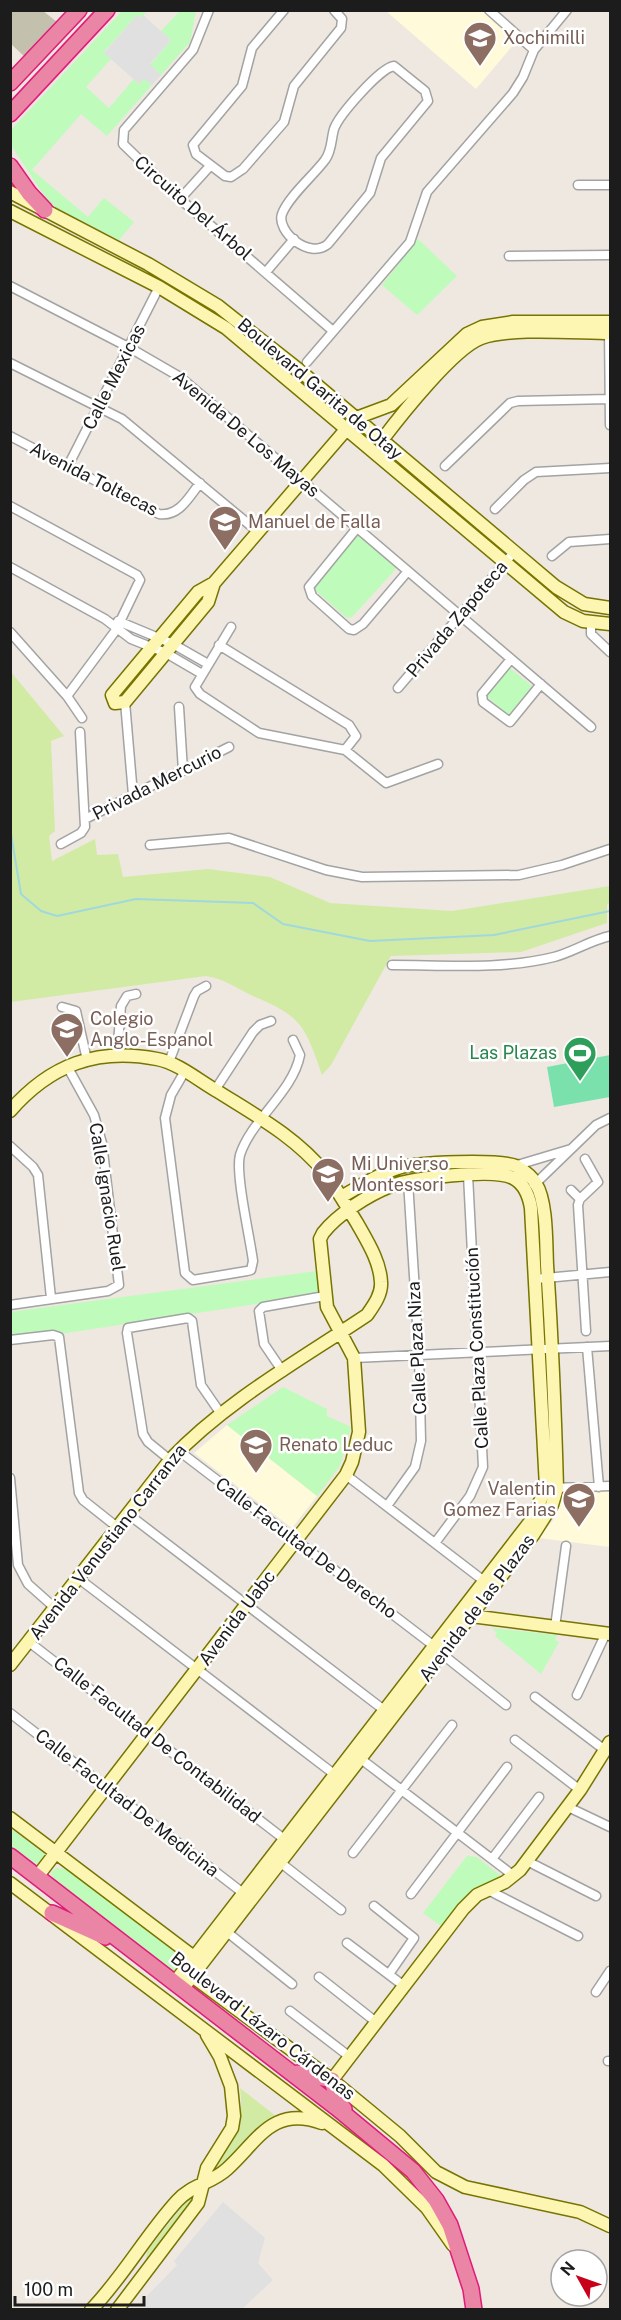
<svg xmlns="http://www.w3.org/2000/svg" width="621" height="2320" font-family="'Public Sans',sans-serif">
<rect width="100%" height="100%" fill="#eee8e1"/>
<path fill="#fffada" d="M386,11H486L519,38L476,89Z
M227,1425L317,1496L292,1528L194,1453Z
M610,1491V1547L539,1538L554,1519L564,1494Z"/>
<path fill="#c3c0ad" d="M10,11H43L57,22L26,58L11,44Z"/>
<path fill="#d1eba4" d="M11,672L64,736L51,741L55,831L49,836L52,861L95,839L97,855L118,854L123,877L208,869L270,877L330,903L452,911L610,886V903L607,904V923L521,952L391,956L331,1065L322,1075C305,1025 301,1016 253,996C236,988 225,979 206,976L11,1002Z
M240,2088L276,2116C242,2130 238,2160 214,2171L215,2166C233,2139 245,2121 240,2088Z
M192,2194L197,2198L145,2265L147,2251Z"/>
<path fill="#bffbbb" d="M122,11H147L141,18L137,15L104,52L111,59L86,87L109,108L134,79L139,84L144,78L152,85L107,136L81,114L32,170L88,217L104,198L134,222L119,240L58,209L47,200L11,145L10,131Z
M180,11H196L190,42L161,75L150,65L171,40L161,31Z
M418,239L457,276L417,315L382,285Z
M356,536H360L395,566V570L352,617L347,618L315,590V584Z
M510,668L534,688L510,716L486,696Z
M317,1271L321,1294L60,1334L11,1338L10,1312Z
M283,1387L327,1409V1416L351,1427L340,1466L317,1496L227,1425Z
M492,1628L557,1635L555,1640L559,1642L541,1674L495,1636L497,1633Z
M10,1828L46,1855L45,1861L38,1865L11,1847Z
M467,1856L477,1857L501,1876L496,1882L473,1890L441,1926L423,1913Z
M56,1868L67,1869L186,1961L179,1972L172,1970L54,1880L51,1873Z"/>
<path fill="#7be1ac" d="M610,1055V1097L554,1107L547,1067Z"/>
<path fill="#e0e0e0" d="M137,15L141,18L143,15L171,40L150,64L161,75L152,85L144,79L139,84L104,53Z
M223,2202L265,2238L258,2263L273,2280L242,2309H145L147,2296L177,2265L174,2261Z"/>
<g fill="none" stroke-linecap="round" stroke-linejoin="round">
<path stroke="#a0d8de" stroke-width="2" d="M10,828L21,894L41,911L57,916L136,899L253,903L283,924L370,941L494,935L610,911"/>
<defs>
<path id="street" d="M209,10L193,50L124,130L123,144L180,199L333,331
M284,10L252,48L242,86L193,145L196,154L225,176L231,177L243,169L284,122L294,86L341,28L342,19L334,10
M489,10L534,50
M394,66L425,91L428,101L381,158L370,193L328,244C309,260 276,231 282,214C288,197 314,175 325,160C332,151 331,139 334,129C339,115 380,68 394,66Z
M578,185H610
M180,199L210,166
M509,256L610,255
M266,272L294,239
M10,286L130,348L180,377L591,727
M609,329L610,425
M307,362L410,242L427,192L513,93L523,77L534,50L567,10
M10,363L122,419L257,531
M10,436L159,514C179,517 189,497 200,483
M68,466L159,287
M445,466L510,403L518,401L610,399
M10,506L137,575L140,580L116,630L67,696
M495,509L524,480L536,472L610,468
M357,528L309,587L312,596L349,629L354,630L363,624L408,571
M552,556L569,542L610,539
M10,567L105,619L131,639L166,653L202,674
M118,621L173,644L208,664
M591,623V634L610,652
M231,627L195,687L200,694L259,733L345,750L386,783L438,764
M10,632L67,696L82,718
M219,645L349,725L356,736L345,750
M511,659L482,694L483,702L510,722L541,684
M398,688L515,551
M125,702L133,795
M179,707L183,771
M85,819L229,747
M61,844L81,833L85,827L80,732
M150,845L229,838L326,870L362,877L519,875L562,865L610,849
M392,965C445,965 502,970 554,957C573,952 591,940 610,936
M62,1007L76,1011L87,1060
M117,1055L121,1006L127,996L136,994
M169,1062L194,996L197,991L206,986
M185,1071L171,1095L165,1118L185,1273L193,1280L247,1271L251,1270L253,1261C250,1238 235,1173 240,1155C251,1120 293,1092 300,1055L293,1040
M215,1090L253,1032L260,1025L271,1021
M10,1146L33,1167L38,1175L51,1298
M585,1159L598,1182L580,1199L578,1205L586,1331
M514,1166L571,1149
M534,1185L596,1125L610,1118
M571,1190L580,1199
M535,1279L610,1272
M10,1305L108,1291L119,1285L102,1143L94,1115L67,1066
M10,1340L53,1335L59,1337L79,1493L83,1500L117,1527
M587,1347L599,1487
M354,1358L610,1346
M283,1372L264,1344L259,1311L263,1307L325,1296
M179,1451L434,1646
M170,1460L148,1442L143,1434L127,1333L128,1328L188,1318L192,1321L201,1385L221,1414
M346,1475L484,1581
M10,1478L18,1565L28,1584L55,1608
M552,1488L610,1486
M387,1506L415,1467L421,1441L419,1355L408,1181
M128,1514L384,1710
M435,1543L470,1496L483,1467L468,1175
M78,1578L334,1774
M555,1627L566,1546
M29,1642L284,1839
M442,1654L506,1705
M577,1695L606,1633
M535,1697L606,1751
M10,1713L243,1893
M515,1740L580,1790
M361,1759L514,1876
M568,1807L610,1827
M353,1853L452,1725
M492,1859L539,1797
M527,1861L596,1896
M281,1863L341,1910
M488,1890L578,1936
M411,1894L507,1767
M374,1906L414,1938L389,1974
M227,1932L292,1984
M347,1943L404,1986
M319,1977L376,2022
M596,1992L610,1971
M290,2011L350,2057
M608,2061H610"/>
<path id="secondary" d="M10,192L148,264L218,306L299,370L556,587L584,604L610,608
M10,211L159,287L226,328L564,612L583,621L610,624
M382,440C401,415 454,348 481,338C512,327 576,333 610,333
M214,583L198,592L122,683L112,695L115,703L125,702L208,602L214,583L356,418L391,405L467,334L482,327L513,322H610
M10,1111C50,1065 97,1047 157,1059C178,1063 198,1080 217,1091C255,1115 296,1137 325,1173C337,1189 347,1207 357,1223C367,1241 380,1261 381,1282C382,1294 374,1305 367,1315C300,1360 226,1401 170,1460L10,1665
M471,1616L610,1634
M10,1818L199,1961
M37,1877L346,1475L352,1462L359,1432L354,1358L327,1307L320,1239L323,1233C338,1214 368,1195 391,1186C412,1178 494,1168 513,1178C525,1184 529,1196 531,1208L546,1487L533,1518L175,1982
M10,1883L383,2165L427,2208L453,2245
M188,1973L332,2080L400,2136L436,2172L465,2187L580,2212L610,2226
M183,1988L533,1535L552,1505L557,1488C555,1413 552,1339 547,1265C546,1244 547,1201 536,1184C532,1176 523,1170 516,1166C498,1159 416,1162 398,1168C378,1174 359,1187 341,1197
M332,2080L463,1909L477,1895L505,1882L520,1870L580,1790L610,1742
M91,2310C123,2277 146,2235 177,2201C191,2185 212,2183 227,2169C258,2141 272,2105 322,2123
M117,2310L198,2203L207,2168L232,2128L234,2116L231,2086L220,2057L207,2035"/>
<path id="highway" d="M10,83L79,10
M10,114L107,10
M10,166L29,193L45,210
M10,1856L337,2108L413,2171L436,2200L450,2225L471,2289L474,2310
M52,1913L105,1937
M298,2073L332,2080L337,2099L344,2109"/>
</defs>
<use href="#street" stroke="#a3a3a3" stroke-width="11"/>
<use href="#secondary" stroke="#777400" stroke-width="15"/>
<use href="#highway" stroke="#df1c79" stroke-width="18"/>
<use href="#street" stroke="#fff" stroke-width="8"/>
<use href="#secondary" stroke="#fcf6b2" stroke-width="12"/>
<use href="#highway" stroke="#ea85a5" stroke-width="15"/>
</g>
<defs>
<symbol id="school-pin" viewBox="-11 -11 22 30"><path d="M0 17L-7.5 6A9.5 9.5 0 1 1 7.5 6Z" fill="#8d6e63" stroke="#fff"/><path d="M0-5L7-2L0 1L-7-2ZM-4 1L0 2.5L4 1V4Q0 6-4 4Z" fill="#fff"/></symbol>
<symbol id="stadium-pin" viewBox="-11 -11 22 30"><path d="M0 17L-7.5 6A9.5 9.5 0 1 1 7.5 6Z" fill="#2e9e5b" stroke="#fff"/><path d="M0-5a6.5 5 0 1 0 0 10a6.5 5 0 1 0 0-10ZM-3.5-1.8h7v3.6h-7Z" fill="#fff"/></symbol>
</defs>
<g fill-rule="evenodd">
<use href="#school-pin" x="461" y="19" width="38" height="52"/>
<use href="#school-pin" x="206" y="503" width="38" height="52"/>
<use href="#school-pin" x="48" y="1010" width="38" height="52"/>
<use href="#stadium-pin" x="561" y="1034" width="38" height="52"/>
<use href="#school-pin" x="309" y="1155" width="38" height="52"/>
<use href="#school-pin" x="237" y="1426" width="38" height="52"/>
<use href="#school-pin" x="560" y="1480" width="38" height="52"/>
</g>
<g text-anchor="middle" stroke-width="5" stroke-linejoin="round" paint-order="stroke">
<g font-size="18" fill="#785e54" stroke="#fff" text-anchor="start">
<text x="503" y="44">Xochimilli</text>
<text x="248" y="528">Manuel de Falla</text>
<text x="90" y="1025">Colegio<tspan x="90" dy="21">Anglo-Espanol</tspan></text>
<text x="351" y="1170">Mi Universo<tspan x="351" dy="21">Montessori</tspan></text>
<text x="279" y="1451">Renato Leduc</text>
<text x="556" y="1495" text-anchor="end">Valentin<tspan x="556" dy="21">Gomez Farias</tspan></text>
</g>
<g font-size="18" fill="#1c1c1c" stroke="#fff">
<text transform="translate(193 208) rotate(41)" y="6">Circuito Del Árbol</text>
<text transform="translate(114 377) rotate(-63)" y="6">Calle Mexicas</text>
<text transform="translate(320 389) rotate(40)" y="6">Boulevard Garita de Otay</text>
<text transform="translate(246 434) rotate(40)" y="6">Avenida De Los Mayas</text>
<text transform="translate(94 479) rotate(27)" y="6">Avenida Toltecas</text>
<text transform="translate(457 619) rotate(-50)" y="6">Privada Zapoteca</text>
<text transform="translate(157 783) rotate(-27)" y="6">Privada Mercurio</text>
<text transform="translate(107 1197) rotate(81)" y="6">Calle Ignacio Ruel</text>
<text transform="translate(417 1348) rotate(-93)" y="6">Calle Plaza Niza</text>
<text transform="translate(477 1348) rotate(-93)" y="6">Calle Plaza Constitución</text>
<text transform="translate(108 1542) rotate(-52)" y="6">Avenida Venustiano Carranza</text>
<text transform="translate(306 1548) rotate(37)" y="6">Calle Facultad De Derecho</text>
<text transform="translate(477 1608) rotate(-53)" y="6">Avenida de las Plazas</text>
<text transform="translate(237 1618) rotate(-53)" y="6">Avenida Uabc</text>
<text transform="translate(157 1740) rotate(38)" y="6">Calle Facultad De Contabilidad</text>
<text transform="translate(127 1803) rotate(38)" y="6">Calle Facultad De Medicina</text>
<text transform="translate(263 2026) rotate(38)" y="6">Boulevard Lázaro Cárdenas</text>
</g>
<g font-size="18" fill="#27864d" stroke="#fff" text-anchor="end">
<text x="557" y="1059">Las Plazas</text>
</g>
</g>
<rect width="621" height="2320" fill="none" stroke="#1c1c1c" stroke-width="24"/>
<g transform="translate(579 2278) rotate(310)"><circle r="28" fill="#ffffff" stroke="#a4a4a4" stroke-width="1.5"/>
<path d="M0-4.5L10 22L0 15L-10 22Z" fill="#c9001b"/>
<text y="-9" font-size="16" font-weight="bold" text-anchor="middle" fill="#1c1c1c">N</text>
</g>
<path d="M15 2296v9h129v-9" fill="none" stroke="#1c1c1c" stroke-width="3"/>
<text x="24" y="2296" font-size="18" fill="#1c1c1c" stroke="#ffffff" stroke-width="4.5" paint-order="stroke">100 m</text>
</svg>
